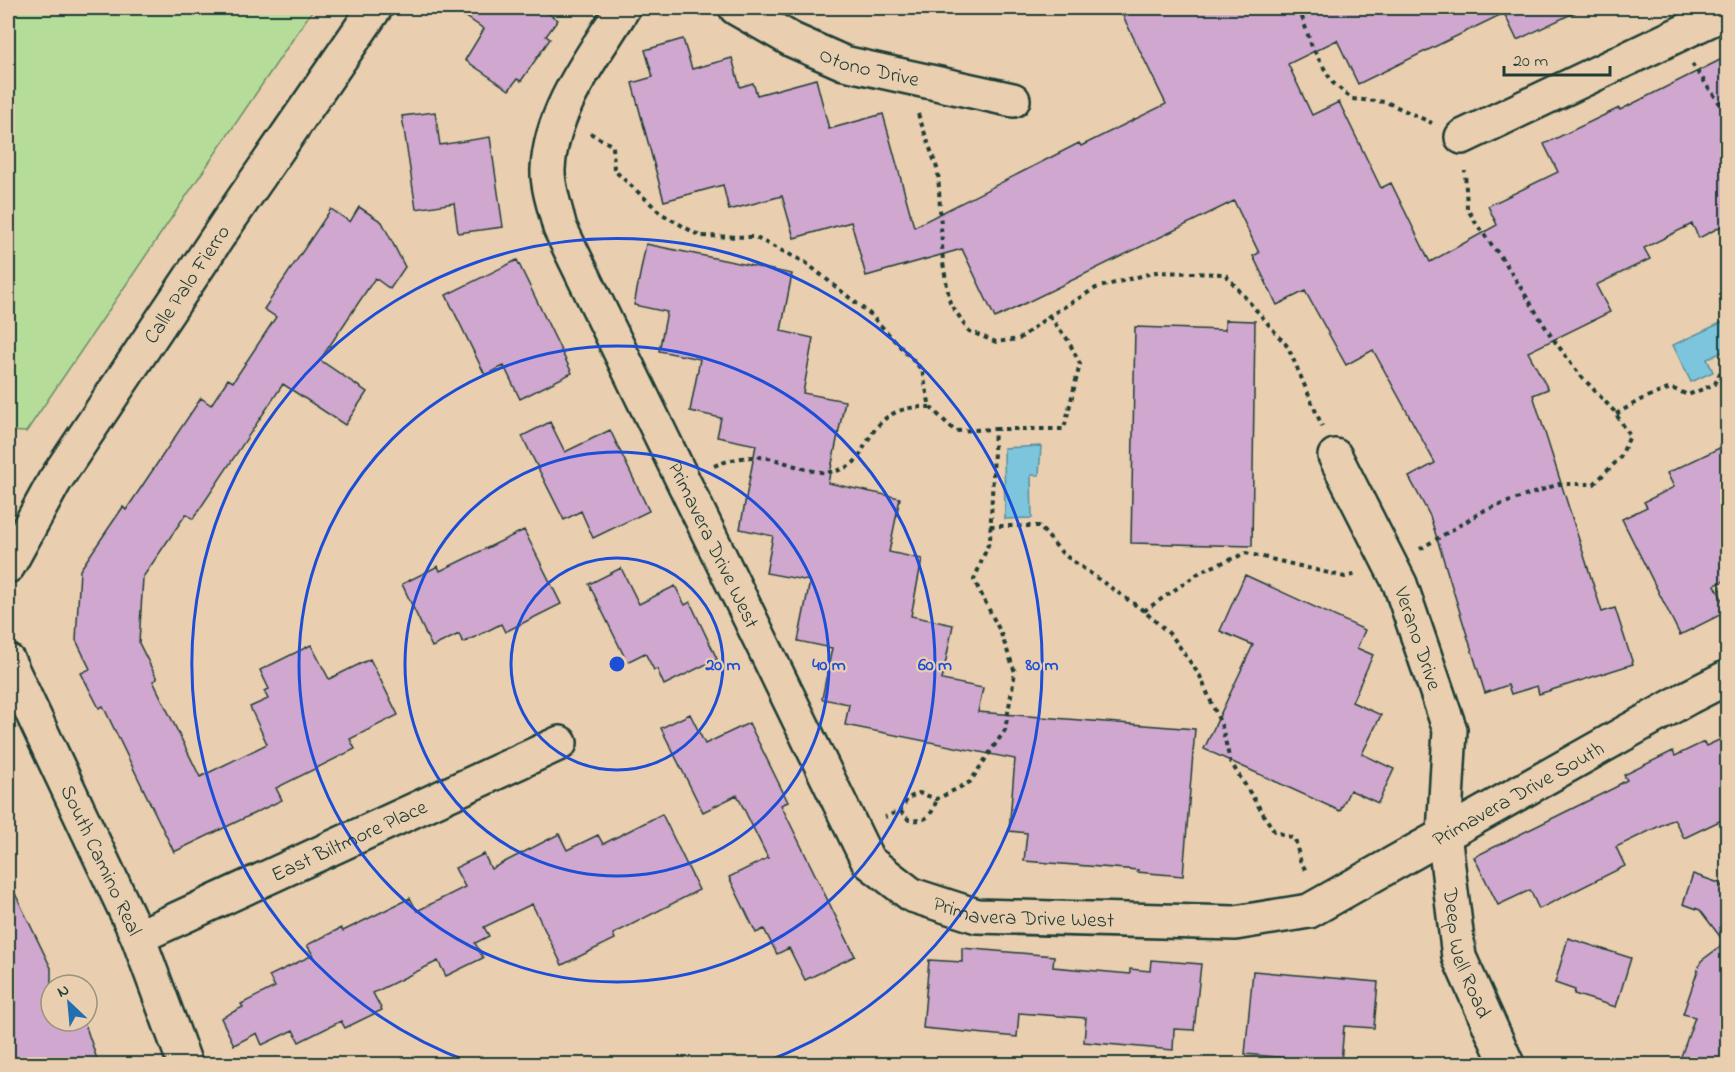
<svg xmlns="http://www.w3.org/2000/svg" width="1735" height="1072" font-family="'Indie Flower',sans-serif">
<rect width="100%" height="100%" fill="#e9ceb0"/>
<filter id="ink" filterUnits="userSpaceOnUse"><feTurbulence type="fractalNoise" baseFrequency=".0167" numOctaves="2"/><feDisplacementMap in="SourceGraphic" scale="12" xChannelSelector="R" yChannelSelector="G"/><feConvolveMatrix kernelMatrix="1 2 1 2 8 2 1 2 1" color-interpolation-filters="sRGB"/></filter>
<g filter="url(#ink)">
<path fill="#b5dd99" stroke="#6a8d66" stroke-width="1.5" d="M8,8H314L26,432L8,431Z"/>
<path fill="#7cc5dd" stroke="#578f99" stroke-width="1.5" d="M1727,320V350L1707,359L1713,372L1691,382L1673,345Z
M1041,446L1039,475H1031L1032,518L1005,519L1004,448Z"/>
<path fill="#d0a7ce" stroke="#1f3d34" stroke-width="1.5" d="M453,8H540L558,20L546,36L550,39L521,81L517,79L509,90L465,60L484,29Z
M1119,8H1584L1517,40L1504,13L1358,84L1337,40L1288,64L1312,115L1339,102L1381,188L1391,183L1430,262L1497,225L1488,206L1558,172L1544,144L1619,108L1620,110L1728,56V223L1699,238L1692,224L1644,248L1650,259L1596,285L1610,312L1528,352L1548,389L1533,395L1602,612L1615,608L1633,664L1539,694L1537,686L1511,694L1508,685L1485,693L1430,516L1409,477L1435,463L1373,350L1346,365L1305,291L1277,305L1253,256L1259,253L1234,201L995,318L962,249L866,276L851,222L794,238L782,196L729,210L723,185L664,201L632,83L653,77L645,50L683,39L692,69L732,58L740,87L753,83L757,95L816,79L829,129L883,114L914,227L1079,143L1081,146L1166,104Z
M435,112L440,145L490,137L503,227L458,233L454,203L416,209L402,116Z
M359,207L382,222L405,267L390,289L375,278L320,360L367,392L345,425L283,384L193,519L186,514L143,577L139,643L157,679L153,681L200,777L267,744L250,707L268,699L264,691L269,689L260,670L311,645L329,679L370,659L398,715L350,739L355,749L276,788L282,800L174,852L103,706L99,708L81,673L90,669L76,640L80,570L123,507L126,510L201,398L211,405L228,379L233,382L276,317L264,309L331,209L350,222Z
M646,244L792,274L781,331L813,338L803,393L845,401L828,483L900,498L889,552L922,559L911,616L953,625L942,680L983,688L978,712L1195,729L1183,876L1137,872L1138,870L1024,861L1027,833L1009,831L1015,759L845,725L849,704L822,699L832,648L798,641L810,581L766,573L773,536L740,529L756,445L717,437L721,418L690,411L700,359L659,351L667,312L634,305Z
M517,260L572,373L520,399L504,366L485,375L446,295Z
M1225,320L1255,321L1252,546L1131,543L1135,327L1225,330Z
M550,422L565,452L610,430L649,511L593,538L581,511L564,520L522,436Z
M1728,444V579L1715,585L1728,611L1680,635L1622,519L1647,507L1644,502L1674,487L1667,473Z
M524,530L561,604L505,632L501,624L463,643L459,634L432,647L402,584L438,566L440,571Z
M621,568L639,604L675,586L685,605L690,602L717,659L664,685L657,669L654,670L645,653L627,662L589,584Z
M1245,575L1365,630L1357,648L1373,655L1352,702L1381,715L1362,754L1394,769L1378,803L1350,790L1340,811L1204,749L1253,645L1220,631Z
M690,714L705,744L749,723L788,802L781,805L855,956L805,980L789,948L777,954L764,929L756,933L729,877L768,858L737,795L703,812L661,728Z
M1728,736V817L1684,838L1674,819L1616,847L1625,866L1539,909L1530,890L1498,905L1474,857L1618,786V785L1627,780L1624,775L1673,751L1675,756L1704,742L1706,746Z
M662,814L699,890L613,934L615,939L562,965L532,904L484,927L489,936L475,943L483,958L446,976L438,961L373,993L382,1010L345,1028L341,1021L299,1042L293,1030L262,1045L257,1033L234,1045L221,1018L243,1007L241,1004L275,987L269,976L313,955L307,945L341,928L343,931L410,898L417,911L465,887L455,868L484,854L491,869L559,834L567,850L598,835L603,844Z
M1693,874L1719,883L1728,894V1065H1678L1695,1017L1683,1014L1701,961L1725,943L1700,910L1683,904Z
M8,879L51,968V1021H84L99,1065H8Z
M1568,938L1631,958L1616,1007L1574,994L1575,990L1555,983Z
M962,948L1054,956L1053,967L1130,974V969L1150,971L1151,960L1201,964L1194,1030L1174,1029L1173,1050L1084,1042L1086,1018L1019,1013L1017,1037L923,1028L929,960L962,962Z
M1253,971L1378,982L1374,1028L1344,1026L1341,1063L1245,1054Z"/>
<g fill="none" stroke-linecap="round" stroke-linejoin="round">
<defs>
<g id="street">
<path id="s1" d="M623,8C593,57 551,109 548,169C547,186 556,211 560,228L868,861L912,895L977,916L1235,923L1309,911L1689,697L1728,677"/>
<path id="s2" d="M736,8L792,40L844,63L1013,100"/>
<path d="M1462,137L1728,11"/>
<path id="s3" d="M1335,456L1400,584L1450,730L1444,834L1459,957L1507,1064"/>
<path id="s4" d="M8,566L54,482L229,220L375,8"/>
<path id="s5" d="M8,661L138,937L185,1064"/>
<path id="s6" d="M138,937L560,743"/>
</g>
</defs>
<use href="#street" stroke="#1f3d34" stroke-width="38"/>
<path stroke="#1f3d34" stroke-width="4" stroke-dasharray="4.5 4.5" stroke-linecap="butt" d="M1299,8L1312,47L1332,82L1352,99L1386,102L1432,123
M1692,64L1728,115
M918,114L938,171L943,263L950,303L969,331L996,342L1019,339L1049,316L1096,288L1156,272L1225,274L1288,347L1322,426
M590,133L613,146L614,170L662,214L700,236L754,237L805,262L870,314L922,370L930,407L955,431L995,429L990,540L974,580L1000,631L1015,672L1005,730L970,782L937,799L919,793L908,798L900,811L885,817
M1616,414L1644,398L1671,388L1688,395L1715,384L1723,366L1728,363
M995,429H1064L1080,364L1068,340L1049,316
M714,466C731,459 749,455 768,458C790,462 817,478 839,470C858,464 858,457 867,442C882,414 900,406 930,407
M990,526H1039L1063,554L1144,611L1172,636L1200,676L1222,727L1230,761L1274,831L1295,839L1300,860L1307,873
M1420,549L1485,510L1559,484H1594L1620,458L1630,436L1614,411L1579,374L1551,336L1506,264L1477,225L1467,208L1465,171
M1144,611L1202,571L1246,553L1345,577L1358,574
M900,811L909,820C928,822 931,816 937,799"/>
<use href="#street" stroke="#e9ceb0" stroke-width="33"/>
</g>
</g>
<g fill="none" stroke="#1d4ed8" stroke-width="3">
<circle cx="617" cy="664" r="106"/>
<circle cx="617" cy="664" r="212"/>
<circle cx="617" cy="664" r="318"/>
<path d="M472 1063A425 425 0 1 1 762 1063"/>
</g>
<g text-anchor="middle" stroke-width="4.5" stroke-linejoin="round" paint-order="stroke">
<g font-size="21" fill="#1f3d34" stroke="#e9ceb0">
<text dy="7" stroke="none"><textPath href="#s2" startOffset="147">Otono Drive</textPath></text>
<text dy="7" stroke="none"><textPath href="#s4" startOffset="334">Calle Palo Fierro</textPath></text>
<text dy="7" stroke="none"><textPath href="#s1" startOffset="592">Primavera Drive West</textPath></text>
<text dy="7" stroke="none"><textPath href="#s3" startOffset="201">Verano Drive</textPath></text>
<text dy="7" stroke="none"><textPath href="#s1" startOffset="1641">Primavera Drive South</textPath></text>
<text dy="7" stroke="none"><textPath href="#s6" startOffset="232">East Biltmore Place</textPath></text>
<text dy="7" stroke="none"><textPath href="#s5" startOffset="220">South Camino Real</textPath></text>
<text dy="7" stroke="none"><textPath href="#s1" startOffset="1114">Primavera Drive West</textPath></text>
<text dy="7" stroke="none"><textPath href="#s3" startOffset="524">Deep Well Road</textPath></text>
</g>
</g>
<circle cx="617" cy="664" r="9" fill="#1d4ed8" stroke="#e9ceb0" stroke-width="3"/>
<g font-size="18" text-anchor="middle" font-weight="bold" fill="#1d4ed8" stroke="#e9ceb0" stroke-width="4.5" stroke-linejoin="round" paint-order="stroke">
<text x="723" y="670">20 m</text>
<text x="829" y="670">40 m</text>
<text x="935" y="670">60 m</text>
<text x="1042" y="670">80 m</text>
</g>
<rect width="1735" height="1072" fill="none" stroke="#e9ceb0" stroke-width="30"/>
<rect x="15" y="15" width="1705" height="1042" fill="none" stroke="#1f3d34" stroke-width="2" filter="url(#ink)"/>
<g transform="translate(69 1003) rotate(334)"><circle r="28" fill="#e9ceb0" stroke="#98947e" stroke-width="1.5"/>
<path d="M0-4.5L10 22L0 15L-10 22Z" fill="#1f6fb2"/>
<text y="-9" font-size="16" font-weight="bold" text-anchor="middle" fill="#1f3d34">N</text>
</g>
<path d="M1504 66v9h106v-9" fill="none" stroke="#1f3d34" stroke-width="3"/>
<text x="1513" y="66" font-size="18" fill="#1f3d34" stroke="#e9ceb0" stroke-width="4.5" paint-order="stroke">20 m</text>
</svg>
